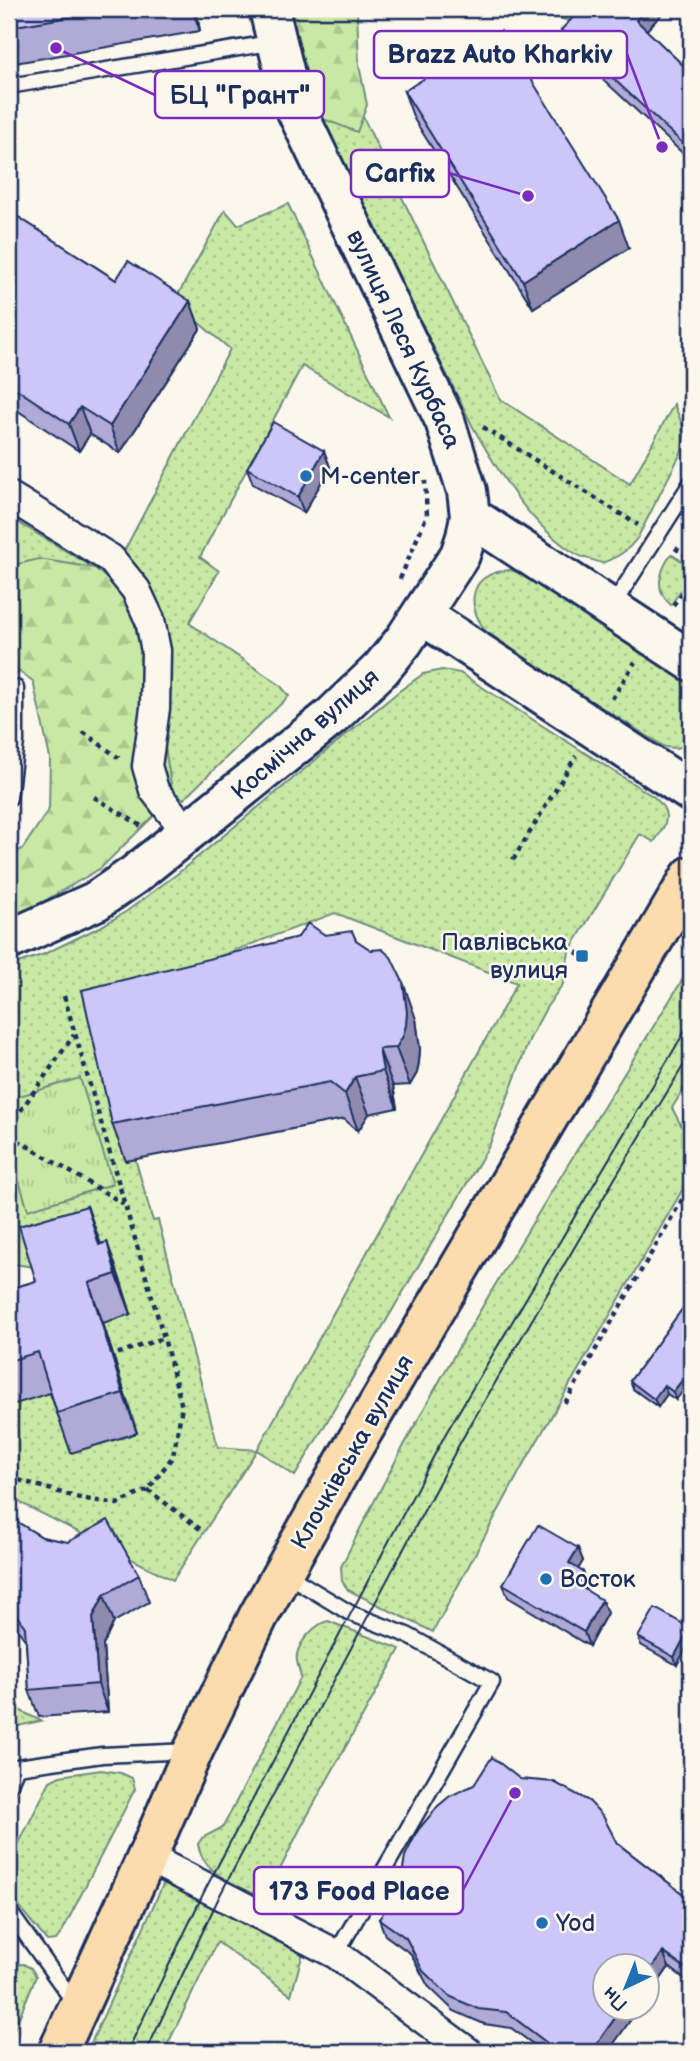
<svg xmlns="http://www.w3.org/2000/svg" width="700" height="2061" font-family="'Balsamiq Sans',sans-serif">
<defs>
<pattern id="grass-dots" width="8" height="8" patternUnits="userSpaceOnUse" patternTransform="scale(1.75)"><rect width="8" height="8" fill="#c7e9a3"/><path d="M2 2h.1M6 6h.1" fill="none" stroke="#aac88f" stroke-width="1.8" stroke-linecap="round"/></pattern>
<pattern id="forest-firs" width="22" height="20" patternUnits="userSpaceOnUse" patternTransform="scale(1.75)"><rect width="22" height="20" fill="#c7e9a3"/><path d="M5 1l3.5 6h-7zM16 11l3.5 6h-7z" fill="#aac88f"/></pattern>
<pattern id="park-tufts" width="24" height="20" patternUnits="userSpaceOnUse" patternTransform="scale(1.75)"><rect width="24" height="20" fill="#c7e9a3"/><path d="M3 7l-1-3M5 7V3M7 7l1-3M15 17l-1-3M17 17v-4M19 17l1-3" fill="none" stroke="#aac88f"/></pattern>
</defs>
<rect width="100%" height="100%" fill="#fbf7ec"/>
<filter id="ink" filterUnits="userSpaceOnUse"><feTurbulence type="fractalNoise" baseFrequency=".0143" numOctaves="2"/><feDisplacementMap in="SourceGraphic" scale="14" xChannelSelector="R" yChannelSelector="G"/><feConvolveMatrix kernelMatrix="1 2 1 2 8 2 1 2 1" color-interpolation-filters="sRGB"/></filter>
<g filter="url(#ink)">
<path fill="url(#grass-dots)" stroke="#718c80" stroke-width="2" fill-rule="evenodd" d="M317,114L362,115L500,399L630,484L674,404L685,431L682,451L638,537C628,551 618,557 602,563C593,560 583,558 576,554C528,524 500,474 473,427Z
M288,204L389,417L302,366L200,557L219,571L189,623L280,685L289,696L184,799L163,784L121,557L230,349L174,302L225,210L238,225Z
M9,517L94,568L52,653L15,675H9Z
M671,554L691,567V575L671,605C653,590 660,571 671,554Z
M510,570L520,573L691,679V744L677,748L665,747L495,641C466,615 462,573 510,570Z
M442,670L460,673L654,797C673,813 667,825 654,842L640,834L569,952L563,984L546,1008L530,1038L490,1144L295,1476L257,1450L173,1580L9,1497V1312L64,1332L34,1267L14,1264L9,1250V966L42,955L100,927L127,911L177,874L398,692L423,674ZM335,913L517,983L257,1450L218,1447L158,1220L153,1221L91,1004Z
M691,966V1077L672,1108L691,1144V1175L521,1469L433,1632L348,1590L342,1581L341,1567C443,1359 569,1163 691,966Z
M328,1621L400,1649L300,1829L265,1900C240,1886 202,1875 198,1844L202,1838L223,1827L301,1677C300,1670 295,1661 297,1654C300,1641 315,1624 328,1621Z
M9,1705L41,1721L9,1728Z
M101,1770L121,1773L132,1778L135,1789L62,1932L56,1940L47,1941L20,1908L9,1885V1863L50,1781L60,1776Z
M170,1869L307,1939L291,1995L217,1942L164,2052H87Z
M23,1964L31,1968L36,1976L9,2042V1965Z"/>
<path fill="url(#forest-firs)" stroke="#718c80" stroke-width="2" d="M284,9H357L359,65L367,105L357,132L318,117L294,55Z
M542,9H602L585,26L553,16Z
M39,559L95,568L116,587L137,619L161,722L173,797L101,868L22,914L9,919V857L23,848L49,809L50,758L33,681L9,664V566Z"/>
<path fill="url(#park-tufts)" stroke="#718c80" stroke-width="2" d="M80,1078L113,1184L28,1210L9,1148V1099Z"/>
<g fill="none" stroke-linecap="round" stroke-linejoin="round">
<defs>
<path id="lane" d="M9,86L276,42
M611,608L691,483
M9,798L16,742V688
M284,1573L350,1613L407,1635L492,1682L336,1954
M9,1786L17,1767L102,1755L190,1751
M9,1911L76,2005"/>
<path id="street" d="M9,496L111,559L136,590L150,620L156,651L155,708L147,766L154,790L188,834
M147,1857L336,1954L468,2052"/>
<path id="secondary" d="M470,516L691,661
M422,615L691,792
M9,940L96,901L134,875L331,717L381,669L403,642L460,555L466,537L470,516L467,491L445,421L291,99L269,9"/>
<path id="primary" d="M58,2052L147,1857L193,1751L258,1617L348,1456L691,876"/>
</defs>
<use href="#lane" stroke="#1b2f5e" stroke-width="19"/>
<use href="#street" stroke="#1b2f5e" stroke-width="33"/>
<use href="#secondary" stroke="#1b2f5e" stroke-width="44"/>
<use href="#primary" stroke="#1b2f5e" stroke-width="44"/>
<path stroke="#1b2f5e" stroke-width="4.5" stroke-dasharray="5 5" stroke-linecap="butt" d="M483,427L638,525
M675,548L691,559
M400,579L427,515L425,481
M673,605L691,582
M612,699L635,662
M83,732L119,758
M94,797L143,827
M513,860L576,756
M576,952L582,956
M64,996L164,1338L113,1355
M9,1127L74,1035
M9,1135L124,1204
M565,1403L691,1184
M9,1477L79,1498L117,1504L148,1490L173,1456L182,1407L164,1338
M148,1490L204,1532"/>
<use href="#lane" stroke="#fbf7ec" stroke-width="14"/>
<use href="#street" stroke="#fbf7ec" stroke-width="28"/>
<use href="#secondary" stroke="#fbf7ec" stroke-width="38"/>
<use href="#primary" stroke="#fcdcac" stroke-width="38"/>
<path stroke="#1b2f5e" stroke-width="2" d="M127,2052L206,1888L446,1433L691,1021
M146,2052L220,1895L461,1441L615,1178L691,1053"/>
</g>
<path fill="#afaad6" stroke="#1b2f5e" stroke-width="2" d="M9,9H196L200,31L9,64Z
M561,30L647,31L689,71L691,68V161L567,46Z
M404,91L629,248L533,308L414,119Z
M9,211L116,280L190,301L200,329L120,453L90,434L79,451L9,405Z
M324,451L330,467L304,513L253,484L247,468Z
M356,940L416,1019L420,1049L419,1062L417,1073L410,1085L393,1086L397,1108L369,1114L358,1131L344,1119L126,1161L112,1124Z
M87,1206L101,1244L107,1242L121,1282L131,1314L103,1323L137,1433L71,1453L50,1393L9,1406V1289L36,1281Z
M691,1297L676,1400L667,1394L658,1407L633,1389L630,1381Z
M9,1517L42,1537L139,1575L149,1602L114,1622L103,1645L108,1712L39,1717L29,1690L26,1641L15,1626L9,1622Z
M578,1548L583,1561L578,1569L583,1572L588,1585L585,1589L607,1613L589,1646L508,1597L503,1584Z
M691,1630L677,1665L641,1645L638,1637Z
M617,1843L691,1900V1984L669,1967L648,1997V1966L608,2052H544L511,2028L484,2024L454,2011L428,1986L411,1954L385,1935L379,1919Z"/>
<path fill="#8f8bae" stroke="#1b2f5e" stroke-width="2" d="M192,9H196L200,31Z
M646,9H667L641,36L636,20Z
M619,220L629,248L533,308L523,281Z
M190,301L200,329L120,453L110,426Z
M80,407L90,434L79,451L69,424Z
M324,451L330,467L304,513L298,497Z
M403,982L416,1019L420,1049L419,1062L417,1073L410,1085L396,1048Z
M379,1049L393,1086L397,1108L383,1071Z
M355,1077L369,1114L358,1131L345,1094Z
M87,1206L101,1246L99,1245Z
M107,1242L121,1282L131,1314L116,1274Z
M89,1283L103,1323L137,1433L123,1393Z
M691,1368V1380L676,1400L673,1392Z
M664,1385L667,1394L658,1407L654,1399Z
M578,1548L583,1561L574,1576L569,1563Z
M583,1572L588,1585L581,1597L576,1584Z
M104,1595L114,1622L103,1645L108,1712L98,1684L93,1617Z
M602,1600L607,1613L589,1646L584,1632Z
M690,1628L691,1640L677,1665L674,1657Z
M663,1952L669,1967L648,1997V1973Z
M622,2008H639L608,2052H591Z"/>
<path fill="#ccc6f9" stroke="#1b2f5e" stroke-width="2" d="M9,9H118L9,27Z
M581,9H646L636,20L689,71L691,68V151L561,30Z
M501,31L619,220L523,281L404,91Z
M9,211L116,280L128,261L190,301L110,426L80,407L69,424L9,384Z
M273,422L324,451L298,497L247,468Z
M308,923L325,935L352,931L356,940L371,950L382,949L391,957L403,982L407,1012L406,1025L403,1036L396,1048L379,1049L383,1071L355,1077L345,1094L330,1082L112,1124L82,990L298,937Z
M87,1206L99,1245L107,1242L116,1274L89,1283L123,1393L57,1413L38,1352L9,1361V1289L36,1281L19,1226Z
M691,1297V1368L673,1392L664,1385L654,1399L630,1381Z
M9,1517L42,1537L68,1542L108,1520L139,1575L104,1595L93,1617L98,1684L29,1690L25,1627L9,1604Z
M538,1525L578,1548L569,1563L583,1572L576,1584L602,1600L584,1632L503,1584Z
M655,1608L690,1628L674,1657L638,1637Z
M492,1757L520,1779L554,1782L589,1801L603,1816L617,1843L691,1900V1972L663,1952L648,1973V1966H606V2008H622L591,2052H559L506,2012L478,2009L449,1996L423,1971L406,1938L379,1919L400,1888L405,1856L418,1830L438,1806L450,1796L474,1785Z"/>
</g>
<g fill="#1f6fb2" stroke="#fbf7ec" stroke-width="2.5">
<circle cx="306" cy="476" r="7"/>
<rect x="575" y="949" width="14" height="14" rx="3.5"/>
<circle cx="546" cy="1579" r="7"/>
<circle cx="542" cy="1923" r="7"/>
</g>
<g text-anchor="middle" stroke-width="5" stroke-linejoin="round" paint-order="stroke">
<g font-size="24" fill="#1b2f5e" stroke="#fbf7ec">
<text transform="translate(404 339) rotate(65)" y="8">вулиця Леся Курбаса</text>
<text transform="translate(305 734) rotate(-41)" y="8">Космічна вулиця</text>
<text transform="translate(352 1452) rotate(-60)" y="8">Клочківська вулиця</text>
</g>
<g font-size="24" fill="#1b2f5e" stroke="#fbf7ec" text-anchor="start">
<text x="320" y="484">M-center</text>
<text x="568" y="950" text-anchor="end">Павлівська<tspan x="568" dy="28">вулиця</tspan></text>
<text x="560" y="1587">Восток</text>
<text x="556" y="1931">Yod</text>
</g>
</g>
<path fill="none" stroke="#7b2cbf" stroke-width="2.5" d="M662 147L627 54M56 48L155 95M528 196L449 173M515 1793L463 1890"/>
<g fill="#7b2cbf" stroke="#fbf7ec" stroke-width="2.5">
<circle cx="662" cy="147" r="7"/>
<circle cx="56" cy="48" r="7"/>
<circle cx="528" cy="196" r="7"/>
<circle cx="515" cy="1793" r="7"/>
</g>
<g fill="#fbf7ec" stroke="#7b2cbf" stroke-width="2.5">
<rect x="374" y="31" width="253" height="47" rx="7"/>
<rect x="155" y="71" width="169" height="47" rx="7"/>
<rect x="351" y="150" width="98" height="47" rx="7"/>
<rect x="254" y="1867" width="209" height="47" rx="7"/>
</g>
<g font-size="26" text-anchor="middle" font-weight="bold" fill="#1b2f5e">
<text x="500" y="63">Brazz Auto Kharkiv</text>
<text x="240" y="104">БЦ "Грант"</text>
<text x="400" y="182">Carfix</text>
<text x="359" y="1900">173 Food Place</text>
</g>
<rect width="700" height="2061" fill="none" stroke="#fbf7ec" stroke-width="35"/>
<rect x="18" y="18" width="665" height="2026" fill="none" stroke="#1b2f5e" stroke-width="2.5" filter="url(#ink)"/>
<g transform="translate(626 1987) rotate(223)"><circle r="33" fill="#fbf7ec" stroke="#a1a7b3" stroke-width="2"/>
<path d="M0-5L12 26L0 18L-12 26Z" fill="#1f6fb2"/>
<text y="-10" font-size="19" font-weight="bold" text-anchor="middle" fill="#1b2f5e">Пн</text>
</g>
</svg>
